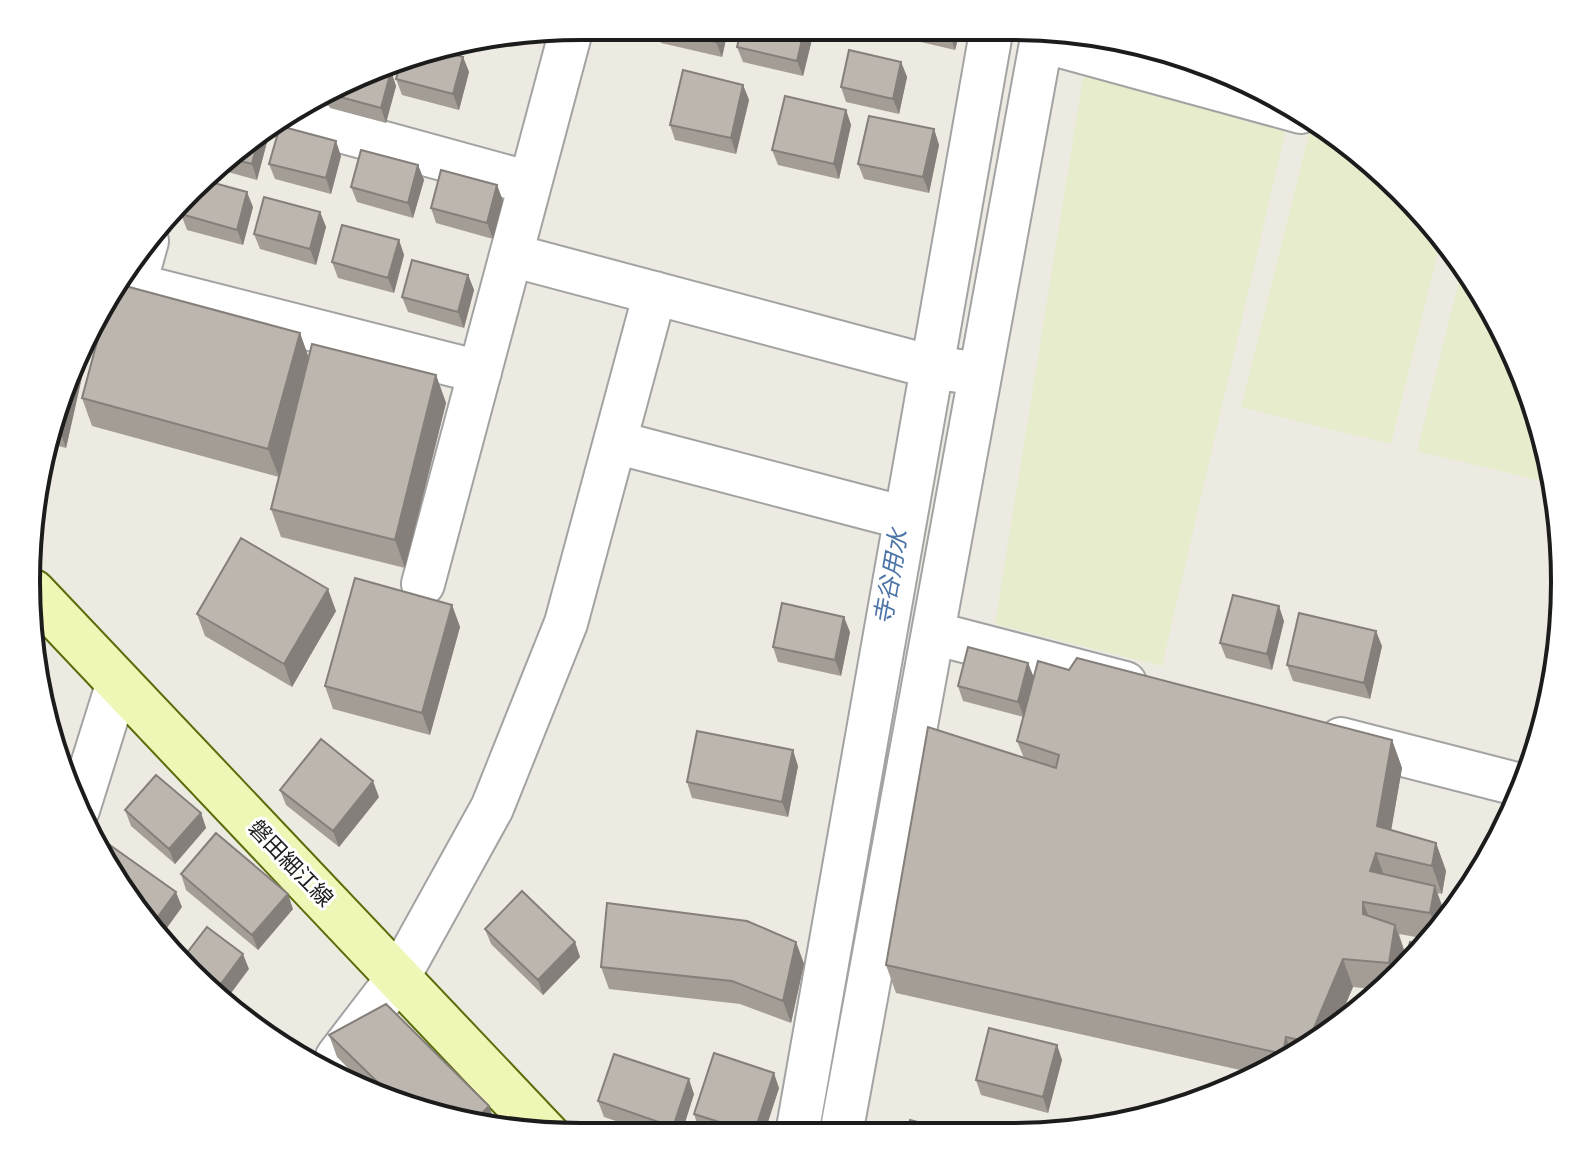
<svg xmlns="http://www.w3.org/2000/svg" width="1591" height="1163" font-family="Mulish,'Noto Sans JP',sans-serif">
<rect width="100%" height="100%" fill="#edeae2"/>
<path fill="#e7eccd" d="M1090,34L1153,45L1291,107L1162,666L995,624Z
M1313,117L1318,119L1442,236L1391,444L1241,407Z
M1463,264L1508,335L1546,437L1554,484L1417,451Z"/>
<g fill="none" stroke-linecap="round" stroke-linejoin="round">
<defs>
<path id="minor" d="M1042,41L1301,112
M282,115L530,183
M511,255L932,367L959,371
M120,281L480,372
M135,284L147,241
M615,442L905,518
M423,584L572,27
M933,633L1125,683
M1341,739L1524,786
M78,810L118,682
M334,1075L337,1057L399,976L492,808L566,623L655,293
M797,1134L992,27
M841,1134L1044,27"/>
<path id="secondary" d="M33,592L548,1136"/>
</defs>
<use href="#minor" stroke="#a3a3a3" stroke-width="46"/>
<use href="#secondary" stroke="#5b6d09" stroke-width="48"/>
<use href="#minor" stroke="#fff" stroke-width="42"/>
<use href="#secondary" stroke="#eff6b6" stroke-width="44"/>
</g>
<path fill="#a39d96" d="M656,26H729L722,57L661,43Z
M742,26L815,27L803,76L743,62L737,47Z
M891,27H961L955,50L895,36Z
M463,57L469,72L459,110L402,95L396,79Z
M901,62L907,77L899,114L846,102L841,87Z
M384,69L391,71L396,86L386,123L330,108L325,96Z
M743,85L749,100L736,154L675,140L670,125Z
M846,110L851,125L839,179L778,165L772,150Z
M262,129L267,142L257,180L217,169Z
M934,129L939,145L929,193L864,179L858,164Z
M341,156L331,194L275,179L269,164Z
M418,165L424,180L413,218L357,202L351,187Z
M497,185L503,201L493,239L436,223L431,208Z
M253,207L243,245L187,230L181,214Z
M320,212L326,227L316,265L260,249L254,234Z
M399,240L404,255L394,293L338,278L332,262Z
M468,275L474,290L464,328L408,312L402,297Z
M95,319L66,448L47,443L83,336Z
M300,333L308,357L436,375L446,403L405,568L281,537L271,509L279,477L92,426L82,398Z
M452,605L460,627L430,735L333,709L325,686Z
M336,611L292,687L205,636L197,614Z
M1284,621L1272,670L1226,658L1220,643Z
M850,632L841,676L778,662L773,647Z
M1382,646L1370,699L1293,681L1287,665Z
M1028,663L1034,678L1069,670L1392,740L1402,768L1391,830L1436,843L1446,871L1442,894L1437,893L1445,914L1443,926L1433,940L1399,934L1405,953L1403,966L1427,947L1382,990L1353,987L1335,1029L1258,1074L896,993L886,965L1024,758L1017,741L1024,717L963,701L958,686Z
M798,766L788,817L692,798L687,782Z
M280,790L379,797L339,847L286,805Z
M125,810L201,813L206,828L175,864L131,826Z
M181,874L293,909L258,950L186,890Z
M485,929L575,942L580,957L543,995L491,944Z
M796,942L804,964L791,1023L740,1004L609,989L601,967Z
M329,1035L437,1118L371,1091L337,1057Z
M1057,1045L1062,1060L1048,1113L981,1095L976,1080Z
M779,1088L764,1134L716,1135L699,1129L694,1114Z
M694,1094L681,1135H657L604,1117L598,1101Z"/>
<path fill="#847f7a" d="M720,26H729L722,57L716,42Z
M805,27H815L803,76L797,61Z
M951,27H961L955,50L950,35Z
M463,57L469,72L459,110L453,94Z
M901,62L907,77L899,114L893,99Z
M391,71L396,86L386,123L381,108Z
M743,85L749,100L736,154L731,138Z
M846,110L851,125L839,179L834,164Z
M262,129L267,142L257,180L252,164L261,130Z
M934,129L939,145L929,193L923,177Z
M336,141L341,156L331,194L326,178Z
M418,165L424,180L413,218L408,203Z
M497,185L503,201L493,239L487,223Z
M247,192L253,207L243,245L237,230Z
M320,212L326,227L316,265L310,249Z
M399,240L404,255L394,293L388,278Z
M468,275L474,290L464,328L458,312Z
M95,319L66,448L56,420L57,412L83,336Z
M300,333L310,361L279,477L268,449Z
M436,375L446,403L405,568L395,540Z
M328,589L336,611L292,687L284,664Z
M452,605L460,627L430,735L422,713Z
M1279,606L1284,621L1272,670L1267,654Z
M844,617L850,632L841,676L835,660Z
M1376,631L1382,646L1370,699L1364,683Z
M1028,663L1034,678L1024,717L1018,702Z
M55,732L60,748L58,756L53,738Z
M1392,740L1402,768L1387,854L1377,826Z
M793,750L798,766L788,817L782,802Z
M373,781L379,797L339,847L333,831Z
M201,813L206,828L175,864L169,849Z
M1436,843L1446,871L1442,894L1432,866Z
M1376,853L1386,881L1370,871Z
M1435,886L1445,914L1443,926L1438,933L1430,913Z
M176,892L182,907L159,939L149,929Z
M288,894L293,909L258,950L252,935Z
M1363,902L1374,930L1363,914Z
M1395,925L1405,953L1402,971L1394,978L1389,963Z
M575,942L580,957L543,995L538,980Z
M796,942L804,964L791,1023L783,1001Z
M243,954L249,969L223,1004L212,996Z
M1343,959L1353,987L1335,1029L1309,1045L1308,1042Z
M1286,1037L1292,1054L1285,1058L1283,1054Z
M1057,1045L1062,1060L1048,1113L1043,1097Z
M774,1073L779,1088L764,1134H754Z
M689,1079L694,1094L681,1135H675L673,1127Z
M489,1106L497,1128L471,1124Z"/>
<path fill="#bdb6af" stroke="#847f7a" stroke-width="2" d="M656,26H720L716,42L656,28Z
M742,26L805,27L797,61L737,47Z
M914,27H951L950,35Z
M430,48L463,57L453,94L396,79L401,61Z
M849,50L901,62L893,99L841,87Z
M384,69L391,71L381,108L329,94Z
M683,70L743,85L731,138L670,125Z
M785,96L846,110L834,164L772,150Z
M869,116L934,129L923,177L858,164Z
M280,126L336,141L326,178L269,164Z
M261,130L252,164L229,158Z
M361,150L418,165L408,203L351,187Z
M441,170L497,185L487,223L431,208Z
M203,180L247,192L237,230L181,214L186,195Z
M264,197L320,212L310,249L254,234Z
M342,225L399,240L388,278L332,262Z
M412,260L468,275L458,312L402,297Z
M118,284L300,333L268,449L82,398L109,297Z
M312,344L436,375L395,540L271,509Z
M241,538L328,589L284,664L197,614Z
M355,578L452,605L422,713L325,686Z
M1233,595L1279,606L1267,654L1220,643Z
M782,603L844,617L835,660L773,647Z
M1299,613L1376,631L1364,683L1287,665Z
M968,647L1028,663L1018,702L958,686Z
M1077,658L1392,740L1377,826L1436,843L1432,866L1376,853L1370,871L1435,886L1430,913L1363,902V914L1395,925L1389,963L1343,959L1308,1042L1286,1037L1283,1054L886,965L928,727L1056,768L1059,755L1017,741L1038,661L1069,670Z
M697,731L793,750L782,802L687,782Z
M321,739L373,781L333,831L280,790Z
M156,775L201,813L169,849L125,810Z
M216,833L288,894L252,935L181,874Z
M107,843L176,892L149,929L141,920L101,852Z
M522,891L575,942L538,980L485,929Z
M607,903L747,921L796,942L783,1001L732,981L601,967Z
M207,927L243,954L212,996L180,962Z
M1410,942L1427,947L1402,972Z
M386,1004L489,1106L471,1124L437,1118L391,1099L393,1097L329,1035Z
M989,1028L1057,1045L1043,1097L976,1080Z
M714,1053L774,1073L754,1133L694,1114Z
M614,1054L689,1079L673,1127L598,1101Z
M910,1120L960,1133H907Z"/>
<g text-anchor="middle" stroke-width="6" stroke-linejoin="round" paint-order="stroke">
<g font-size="22" fill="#1c1c1c" stroke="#fff">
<text transform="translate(291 863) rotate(46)" y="8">磐田細江線</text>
</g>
<g font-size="24" font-style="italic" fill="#4d74a7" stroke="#fff">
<text transform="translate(891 577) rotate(-80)" y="8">寺谷用水</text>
</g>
</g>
<path d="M0 0H1591V1163H0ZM581 40H1010A541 541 0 0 1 1551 581V582A541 541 0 0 1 1010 1123H581A541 541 0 0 1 40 582V581A541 541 0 0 1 581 40Z" fill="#fff" fill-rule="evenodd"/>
<path fill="none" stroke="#1c1c1c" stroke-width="4" d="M581 40H1010A541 541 0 0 1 1551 581V582A541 541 0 0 1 1010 1123H581A541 541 0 0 1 40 582V581A541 541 0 0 1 581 40Z"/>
</svg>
